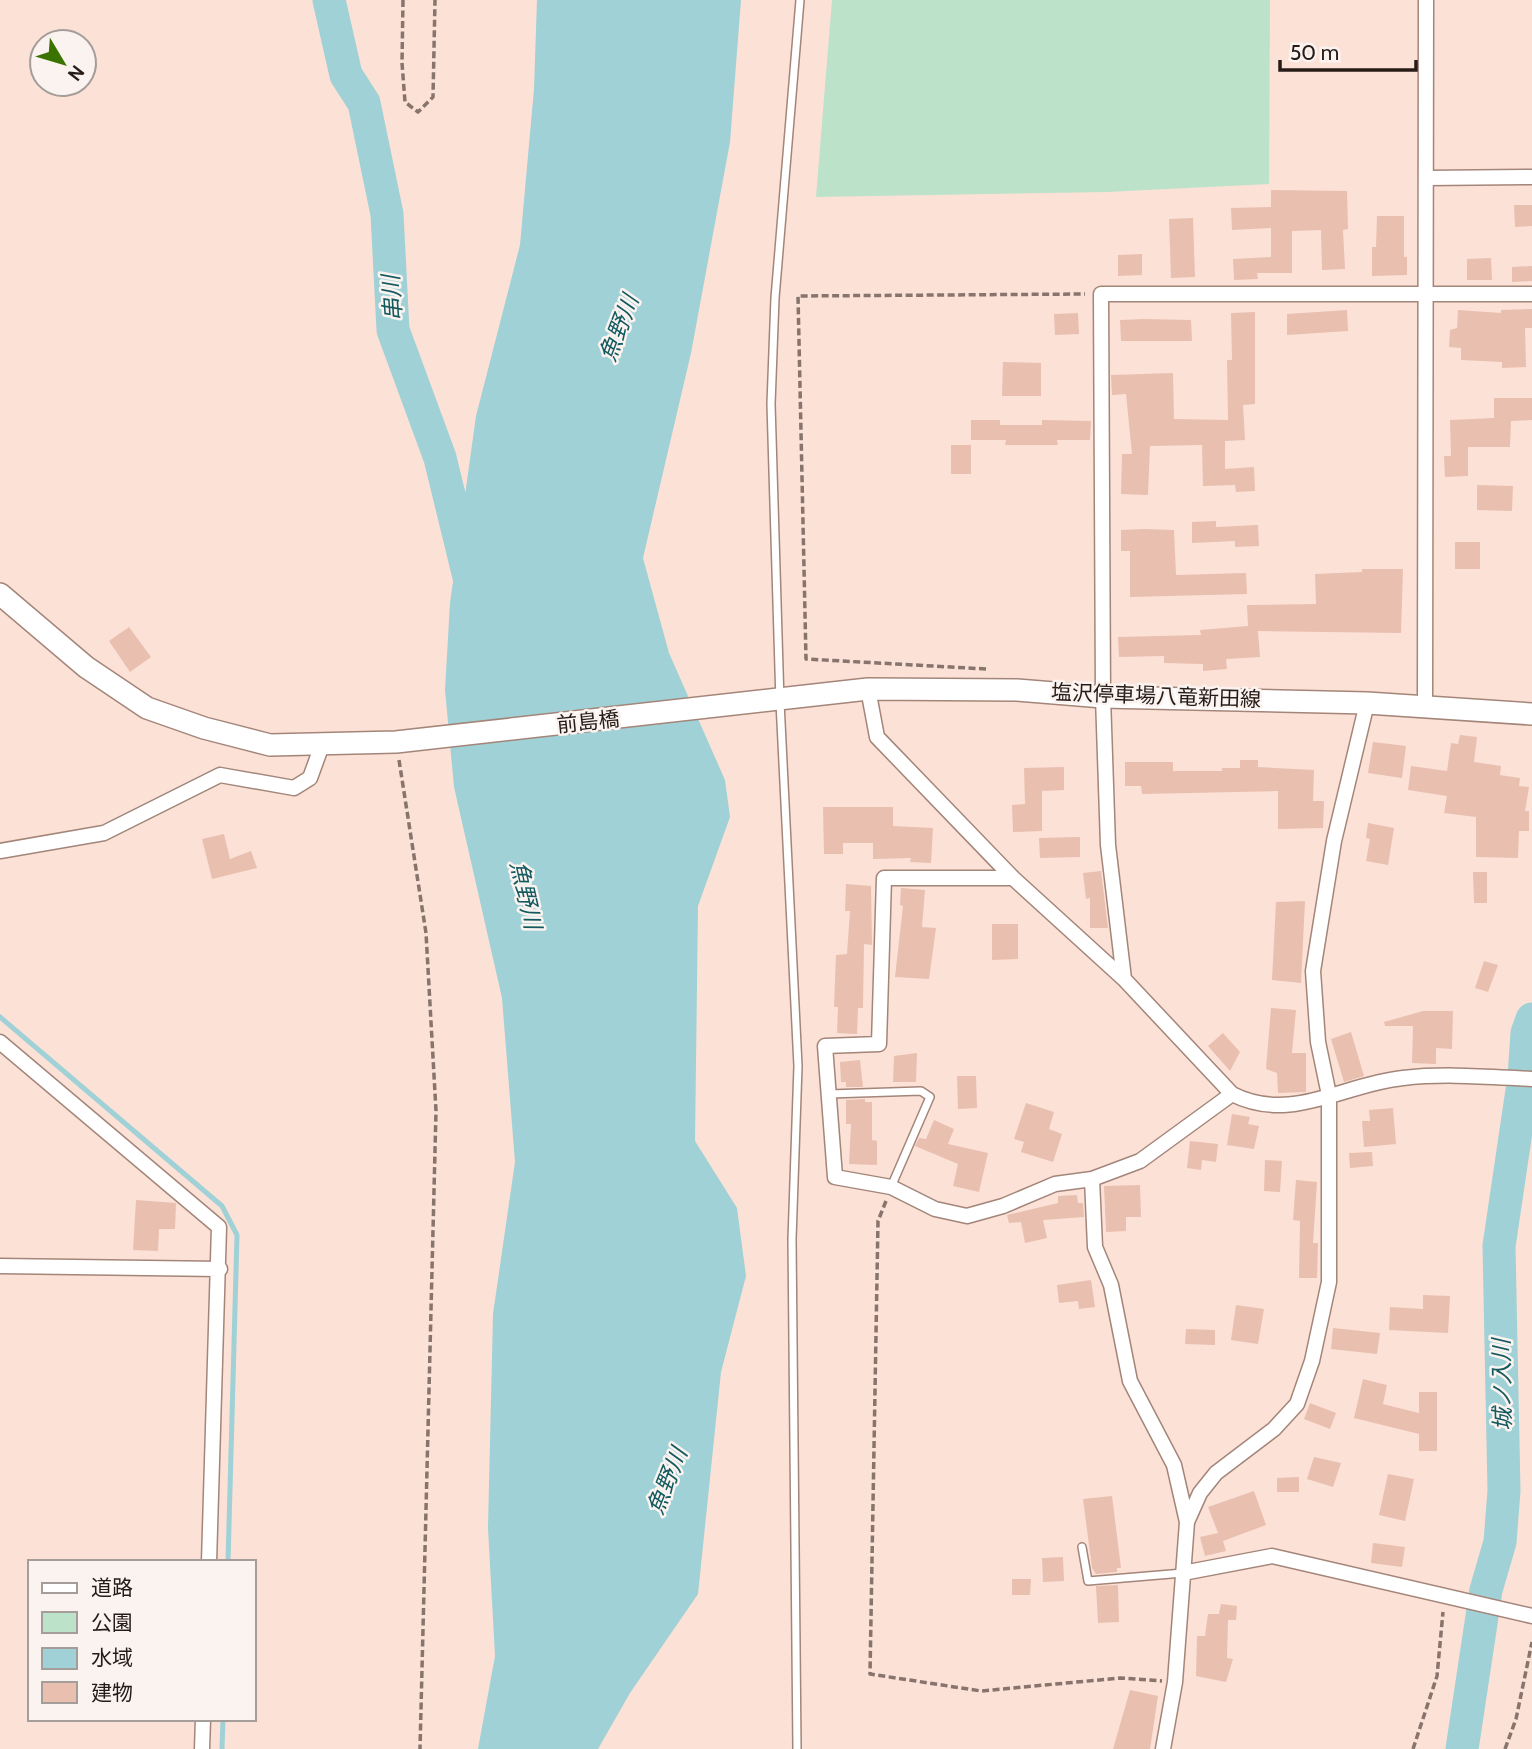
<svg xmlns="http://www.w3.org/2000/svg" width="1532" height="1749" font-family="Cabin,'Noto Sans JP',sans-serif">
<rect width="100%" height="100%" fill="#fce1d7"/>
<path fill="#bde2ca" d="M832,0H1270L1269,184L1107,192L816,197Z"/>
<path fill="#9fd1d6" d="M537,0H741L730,142L691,353L643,558L669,653L725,780L730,817L698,906L695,1141L737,1208L746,1276L721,1372L698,1594L630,1693L598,1749H478L495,1656L488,1528L493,1314L515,1162L502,998L454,787L445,690L450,603L476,416L520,245L534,89Z"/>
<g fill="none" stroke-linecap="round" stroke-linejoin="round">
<path stroke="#9fd1d6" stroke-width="5" d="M0,1017L222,1206L237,1235L228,1562
M222,1749L223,1719"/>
<path stroke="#9fd1d6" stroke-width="33" d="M329,0L346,75L364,103L387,214L393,330L440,458L470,581
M1462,1749L1486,1590L1500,1542L1504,1491L1499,1246L1524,1077L1527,1033L1532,1019"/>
</g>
<path fill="#e9bfb0" d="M1271,190L1347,191L1348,229L1343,230L1345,269L1322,270L1321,230L1292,231V273H1257L1258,279L1234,280L1233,259L1271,257V228L1232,230L1231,208L1271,207Z
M1514,205H1532V226L1515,227Z
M1377,216H1404V257H1407V275L1372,276V247H1376Z
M1193,218L1195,277L1171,278L1169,219Z
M1142,254V275L1118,276V255Z
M1491,258L1492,280H1467V259Z
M1532,266V281L1512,282V267Z
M1532,309V328H1525L1526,367L1502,368V362L1461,360V348L1449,347L1450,330L1457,328L1458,310L1501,313V310Z
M1347,310L1348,331L1287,335V314Z
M1255,312V404L1243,405L1245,440L1225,441V469L1254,467L1255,491L1236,492L1235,485L1203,486L1202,445L1150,446L1148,495L1121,494L1122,454H1132L1126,394L1112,395L1111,375L1173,373L1174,419L1228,420L1227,360H1232L1231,313Z
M1078,313L1079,334L1055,335L1054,314Z
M1144,319L1191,320L1192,341H1121L1120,320Z
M1003,362L1041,363V396H1002Z
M1494,398H1532V420L1511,421L1510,447H1468V476L1445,477L1444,456H1451L1450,420L1494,418Z
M971,420H1000V425H1042V420L1091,421L1090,440H1057L1058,445H1005L1006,440H971Z
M951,445H971V474H951Z
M1477,485L1513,486L1512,511L1477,510Z
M1216,521V527L1258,525L1259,546L1235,547V541L1192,543V522Z
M1144,529L1174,530L1176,575L1246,573L1247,594L1130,597V551H1121V530Z
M1455,542H1480V569H1455Z
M1362,569H1403L1401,633L1258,631L1260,657L1226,659L1227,669L1203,671V664L1164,663V656L1119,657L1118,637L1201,635L1200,630L1248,626L1247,605L1316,604L1315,574L1362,572Z
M129,627L151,657L130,672L109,641Z
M1460,735L1477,737L1474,762L1501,766L1500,775L1520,778L1519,786L1529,787L1525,811H1529V831H1519L1518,858L1476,857V817L1444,813L1447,796L1408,790L1411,766L1447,771L1451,743L1458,744Z
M1373,742L1406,746L1402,778L1368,773Z
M1240,760H1258V767L1314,770L1313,801H1324L1323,828L1278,829V791L1142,794L1141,786H1125V762H1173V771H1222V768H1240Z
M1064,767V790L1042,791V831L1013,832L1012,805L1025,804L1024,768Z
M823,807H893V826L933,828L931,863L910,862L911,858L873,859V843H843V854H824Z
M1368,823L1394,828L1388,865L1366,861L1370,839L1366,838Z
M224,834L230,859L251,851L257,868L212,879L202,839Z
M1080,837V857L1040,858L1039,838Z
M1101,871L1108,928H1090V898L1086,899L1083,873Z
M1473,872H1487V903H1474Z
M846,884L871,886L872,945L864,944L863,1008H858L857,1034L837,1033L838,1007H834L836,955L847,954L850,911H845Z
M901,888L925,890L922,927L936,928L929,979L895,977L903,906L900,905Z
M1305,901L1301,983L1272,980L1276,902Z
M992,924H1018V959L992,960Z
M1484,961L1498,965L1488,992L1475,988Z
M1271,1008L1296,1010L1292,1053H1306V1092L1278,1093L1277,1073L1266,1069Z
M1423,1011H1453L1452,1049L1436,1048V1064L1412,1063L1413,1026H1385L1384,1022Z
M1351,1032L1364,1076L1344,1082L1331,1039Z
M1223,1033L1240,1052L1230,1071L1208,1046Z
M917,1053L916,1082H893L894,1056Z
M860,1060L863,1087H846V1082H841L840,1062Z
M957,1076H976L977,1108L958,1109Z
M865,1099V1102H872V1140L877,1141V1165L849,1164L851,1124H846V1100Z
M1026,1103L1054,1112L1049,1129L1062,1134L1053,1162L1021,1152L1024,1142L1014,1139Z
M1393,1108L1396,1144L1364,1147L1362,1121H1370L1369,1110Z
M1232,1114L1250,1117L1248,1124L1259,1126L1254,1149L1227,1145Z
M934,1120L954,1129L948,1144L988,1153L979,1192L953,1186L958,1164L915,1146L919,1138L926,1139Z
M1190,1141L1218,1144L1216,1162L1202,1160L1201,1170L1187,1168Z
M1372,1152L1373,1166L1350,1168L1349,1153Z
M1265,1160L1282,1161L1280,1192L1264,1191Z
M1296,1180L1317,1182L1313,1243H1318L1317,1278H1299L1300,1221L1293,1220Z
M1140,1185L1141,1217H1126V1231L1106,1232L1104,1186Z
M1077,1195L1078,1203H1083L1084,1217L1043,1220L1047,1238L1025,1243L1021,1222L1009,1223L1007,1215L1058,1203V1196Z
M136,1200L176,1203L175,1229H159L158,1251L133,1250Z
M1091,1280L1095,1307L1079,1309L1078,1301L1059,1303L1057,1285Z
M1423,1295L1450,1296L1448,1333L1389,1330L1390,1307L1423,1309Z
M1236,1305L1264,1309L1258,1344L1231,1340Z
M1333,1328L1380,1333L1377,1354L1331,1349Z
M1186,1329L1215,1330V1345L1185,1344Z
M1363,1379L1387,1385L1383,1404L1419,1413V1392H1437V1451H1419V1434L1354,1418Z
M1310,1403L1336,1413L1330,1429L1304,1419Z
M1314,1457L1341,1463L1333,1487L1307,1479Z
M1388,1474L1414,1479L1405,1521L1379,1515Z
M1299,1477V1492H1277V1478Z
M1254,1491L1266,1525L1223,1541L1226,1551L1205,1556L1200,1537L1218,1533L1208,1507Z
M1112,1496L1121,1568H1117V1572L1096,1574L1092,1568L1083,1499Z
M1373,1543L1405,1547L1402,1567L1371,1563Z
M1063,1557L1064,1581L1043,1582L1042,1558Z
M1012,1579H1031L1030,1595H1012Z
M1118,1585L1119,1622L1098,1623L1096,1586Z
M1221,1604L1237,1606L1236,1620H1228L1227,1658L1233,1659L1226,1682L1196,1676L1197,1636H1205L1208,1614H1219Z
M1130,1690L1158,1696L1150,1749H1113Z"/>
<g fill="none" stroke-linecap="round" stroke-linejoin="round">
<defs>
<path id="lane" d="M829,1094L921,1091L930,1097L891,1187
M1082,1547L1088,1581L1183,1573
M797,1749L792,1239L798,1066L780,702L771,404L775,298L800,0"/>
<path id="street" d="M1426,178L1532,177
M868,689L877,737L1013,878L1124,979L1232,1094C1291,1124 1343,1084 1403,1078C1445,1073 1490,1077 1532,1079
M1425,706L1426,0
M0,851L104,833L220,775L294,788L310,778L322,745
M1013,878H884L879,1044L825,1046L835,1177L891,1187L935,1209L967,1216L1003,1206L1055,1184L1092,1179L1140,1161L1232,1094
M1124,979L1108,845L1103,697L1101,294H1532
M0,1042L219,1227L209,1562
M1092,1179L1095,1247L1111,1285L1130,1381L1174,1465L1187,1522
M0,1266L220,1269
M1183,1573L1272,1556L1532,1616
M202,1749L203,1719
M1163,1749L1175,1682L1187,1522L1200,1493L1216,1473L1274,1429L1297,1404L1312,1361L1329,1282V1095L1318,1042L1313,971L1334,841L1367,703"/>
<path id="secondary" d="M0,594L86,667L147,708L204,728L270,745L396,742L868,689L1017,690L1103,697L1367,703L1532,714"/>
</defs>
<use href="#lane" stroke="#a48579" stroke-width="10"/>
<use href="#street" stroke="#a48579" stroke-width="17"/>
<use href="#secondary" stroke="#a48579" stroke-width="24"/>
<path stroke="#87746d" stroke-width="3.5" stroke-dasharray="7 3.5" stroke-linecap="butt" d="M403,0L402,63L405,102L418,112L433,97L435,0
M986,669L806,659L798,296L1085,294
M399,760L426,933L436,1111L420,1749
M886,1201L878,1221L870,1674L981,1691L1120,1678L1162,1681
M1413,1749L1437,1676L1443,1612
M1505,1749L1516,1719L1532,1642"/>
<use href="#lane" stroke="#fff" stroke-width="7"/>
<use href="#street" stroke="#fff" stroke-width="14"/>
<use href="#secondary" stroke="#fff" stroke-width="21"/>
</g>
<g text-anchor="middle" stroke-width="5" stroke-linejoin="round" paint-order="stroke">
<g font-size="21" fill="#261b16" stroke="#faf3f0">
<text transform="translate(1156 696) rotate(2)" y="7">塩沢停車場八竜新田線</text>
<text transform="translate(588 722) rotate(-6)" y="7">前島橋</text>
</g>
<g font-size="23" font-style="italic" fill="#135a5f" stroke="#faf3f0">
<text transform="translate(392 298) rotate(-94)" y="8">串川</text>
<text transform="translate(619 328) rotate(-69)" y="8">魚野川</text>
<text transform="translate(526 895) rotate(77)" y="8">魚野川</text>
<text transform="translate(1502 1385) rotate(-91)" y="8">城ノ入川</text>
<text transform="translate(667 1481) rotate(-68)" y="8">魚野川</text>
</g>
</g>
<rect x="28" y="1560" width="228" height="161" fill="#faf3f0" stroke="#a59d99" stroke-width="2"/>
<rect x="42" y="1583" width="35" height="10" fill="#ffffff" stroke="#a59d99" stroke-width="2"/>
<text x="91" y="1595" font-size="21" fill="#261b16">道路</text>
<rect x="42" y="1612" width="35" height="21" fill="#bde2ca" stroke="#a59d99" stroke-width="2"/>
<text x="91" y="1630" font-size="21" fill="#261b16">公園</text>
<rect x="42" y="1648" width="35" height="21" fill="#9fd1d6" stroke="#a59d99" stroke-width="2"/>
<text x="91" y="1665" font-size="21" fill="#261b16">水域</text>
<rect x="42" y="1682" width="35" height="21" fill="#e9bfb0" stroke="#a59d99" stroke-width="2"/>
<text x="91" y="1700" font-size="21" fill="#261b16">建物</text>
<g transform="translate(63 63) rotate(128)"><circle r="33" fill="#faf3f0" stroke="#a59d99" stroke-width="2"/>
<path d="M0-5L12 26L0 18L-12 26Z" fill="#3b7301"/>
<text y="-10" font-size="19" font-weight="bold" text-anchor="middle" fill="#261b16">N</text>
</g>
<path d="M1280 60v10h136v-10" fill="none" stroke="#261b16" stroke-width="3.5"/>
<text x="1290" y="60" font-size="21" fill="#261b16" stroke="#faf3f0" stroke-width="5" paint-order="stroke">50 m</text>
</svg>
